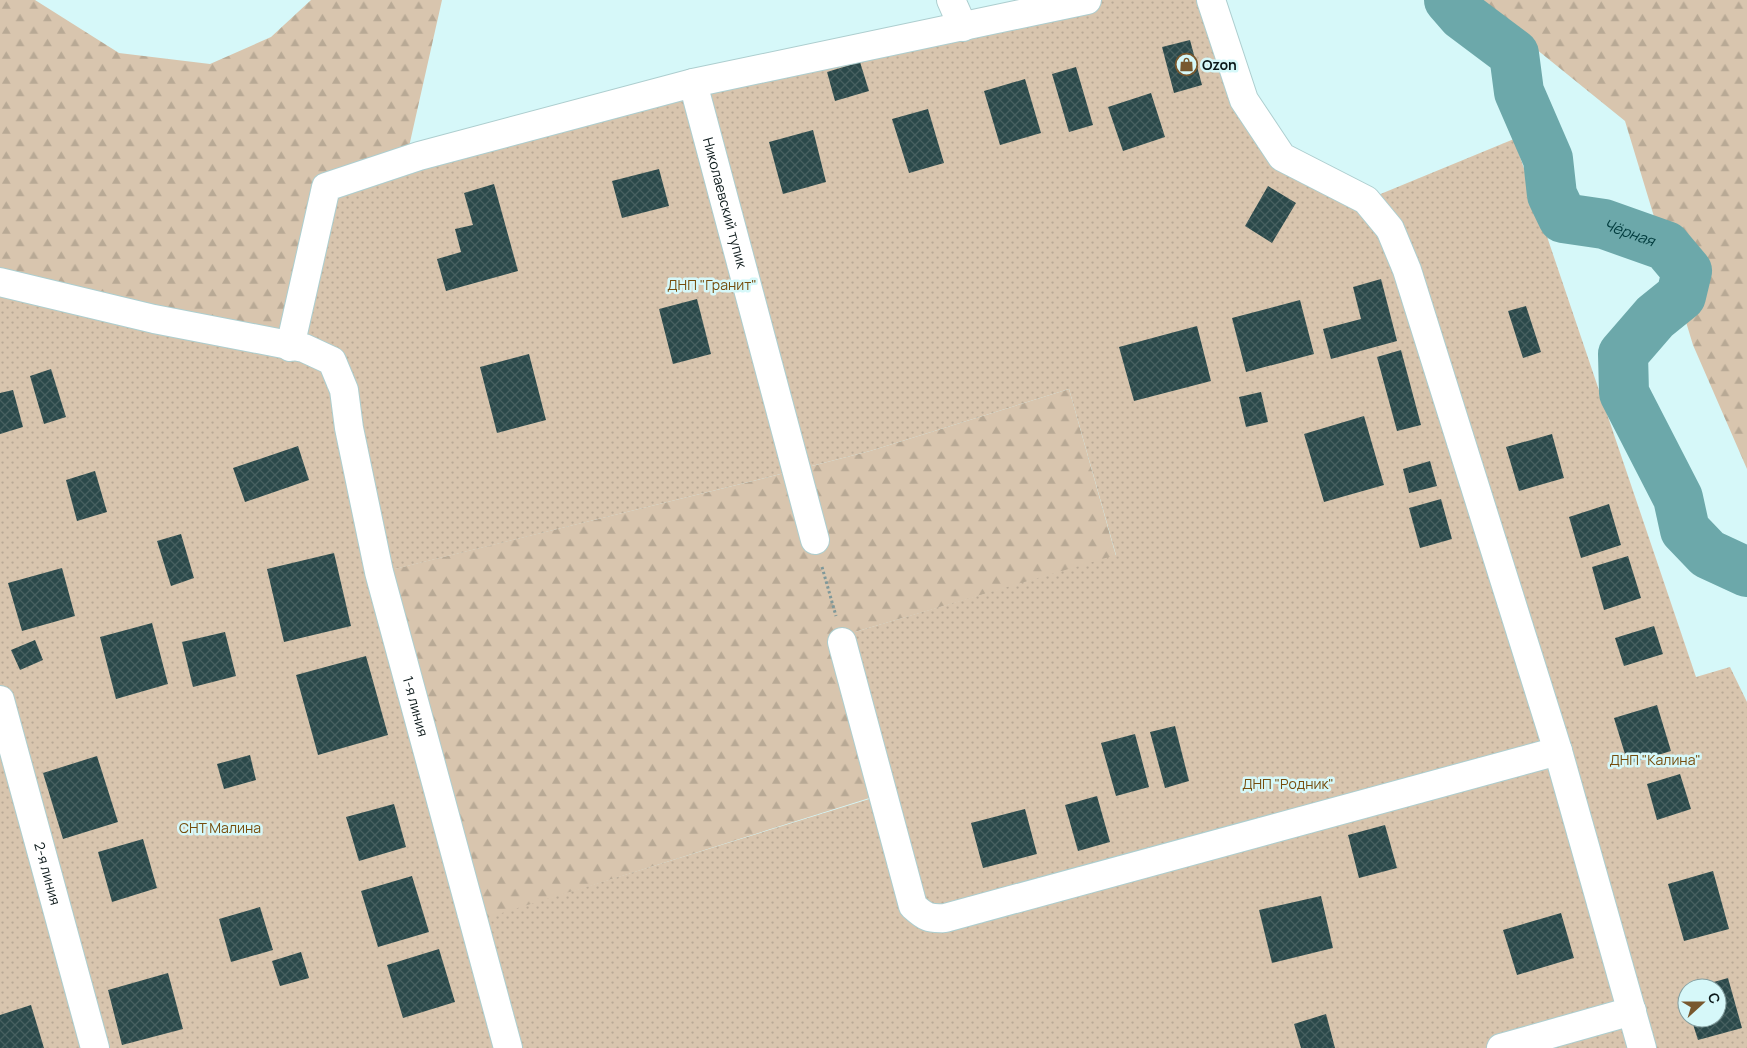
<svg xmlns="http://www.w3.org/2000/svg" width="1747" height="1048" font-family="Manrope,sans-serif">
<defs>
<pattern id="forest-firs" width="22" height="20" patternUnits="userSpaceOnUse" patternTransform="scale(1.25)"><rect width="22" height="20" fill="#d8c5ae"/><path d="M5 1l3.5 6h-7zM16 11l3.5 6h-7z" fill="#b8a995"/></pattern>
<pattern id="park-dots" width="8" height="8" patternUnits="userSpaceOnUse" patternTransform="scale(1.25)"><rect width="8" height="8" fill="#d8c5ae"/><path d="M2 2h.1M6 6h.1" fill="none" stroke="#b8a995" stroke-width="1.8" stroke-linecap="round"/></pattern>
<pattern id="building-cross-hatch" width="8" height="8" patternUnits="userSpaceOnUse" patternTransform="scale(1.25)"><rect width="8" height="8" fill="#2b494a"/><path d="M0 0l8 8M0 8l8-8" fill="none" stroke="#476060"/></pattern>
</defs>
<rect width="100%" height="100%" fill="#d6f8f9"/>
<path fill="url(#forest-firs)" d="M0,0H35L119,53L210,64L271,37L311,0H442L406,160L289,344L0,282Z
M1480,0H1747V469L1693,345L1625,121L1489,11Z
M1069,389L1116,556L841,636L879,795L476,922L382,572L761,479L870,451Z"/>
<path fill="url(#park-dots)" fill-rule="evenodd" d="M1087,0H1211L1282,157L1366,200L1514,139L1696,677L1730,667L1747,702V1048H0V282L288,344L326,187ZM1069,389L1116,555L841,636L879,796L476,921L383,572L761,479L870,451ZM1687,988H1717V1018H1687Z"/>
<g fill="none" stroke-linecap="round" stroke-linejoin="round">
<path stroke="#6ca8aa" stroke-width="50" id="s1" d="M1449,0L1462,15L1514,54L1519,92L1548,159L1552,195L1563,218L1604,224L1666,246L1687,271L1681,296L1655,317L1623,354L1624,393L1678,498L1685,530L1708,554L1747,572"/>
</g>
<path fill="url(#building-cross-hatch)" d="M1190,40L1202,85L1174,93L1162,47Z
M860,62L869,91L835,101L827,72Z
M1076,67L1093,125L1069,132L1052,74Z
M1025,79L1041,133L1000,145L984,91Z
M1151,93L1165,137L1123,151L1108,107Z
M928,109L944,163L909,173L892,119Z
M813,130L826,182L783,194L769,142Z
M659,169L669,206L622,218L612,181Z
M494,184L518,271L446,291L437,259L461,252L455,229L473,225L464,193Z
M1268,186L1296,203L1272,243L1245,226Z
M1381,279L1397,341L1331,359L1323,329L1361,319L1353,287Z
M697,299L711,354L673,364L659,309Z
M1300,300L1314,354L1246,372L1232,318Z
M1526,306L1541,352L1523,358L1508,311Z
M1197,326L1211,381L1134,401L1119,347Z
M1401,350L1421,425L1397,431L1377,357Z
M529,354L546,420L497,433L480,367Z
M51,369L66,417L44,424L30,376Z
M13,390L23,427L0,434V393Z
M1261,392L1268,422L1246,427L1239,397Z
M1364,416L1384,485L1324,502L1304,434Z
M1552,434L1564,478L1519,491L1506,447Z
M298,446L309,480L245,502L233,468Z
M1430,461L1437,486L1409,493L1403,469Z
M95,471L107,512L77,521L66,480Z
M1441,499L1452,539L1420,548L1409,508Z
M1609,504L1621,545L1581,558L1569,517Z
M181,534L194,578L171,586L157,541Z
M334,553L351,626L284,642L267,569Z
M1628,556L1641,598L1604,610L1592,567Z
M62,568L75,616L22,631L8,583Z
M152,623L168,684L116,699L100,637Z
M1654,626L1663,654L1624,666L1615,638Z
M225,632L236,676L193,687L182,642Z
M35,640L43,660L20,670L11,650Z
M366,656L388,735L318,755L296,675Z
M1657,705L1671,751L1628,764L1614,718Z
M1175,726L1189,781L1165,788L1150,732Z
M1135,734L1149,787L1116,796L1101,743Z
M250,755L256,780L224,789L217,764Z
M97,756L118,822L63,839L43,773Z
M1680,774L1691,809L1657,820L1647,784Z
M1097,796L1110,842L1078,851L1065,805Z
M394,804L406,847L359,861L346,817Z
M1025,809L1037,854L983,868L971,823Z
M1385,825L1397,868L1359,878L1348,835Z
M143,839L157,888L112,902L98,852Z
M1713,871L1729,929L1684,941L1668,884Z
M412,876L429,932L378,947L361,891Z
M1321,896L1333,948L1272,963L1259,910Z
M260,907L273,950L231,962L219,919Z
M1561,913L1574,958L1517,975L1503,930Z
M439,949L455,1002L403,1018L387,965Z
M301,952L309,978L280,986L272,961Z
M168,973L183,1029L122,1045L108,990Z
M1728,978L1742,1028L1698,1040L1691,1018H1717V988L1696,987Z
M31,1005L44,1048H0V1015Z
M1326,1014L1335,1048H1301L1294,1024Z"/>
<g fill="none" stroke-linecap="round" stroke-linejoin="round">
<defs>
<g id="minor">
<path d="M951,0L963,27"/>
<path d="M1211,0L1244,100L1282,157L1366,200L1390,229L1407,270L1558,751L1642,1048"/>
<path id="s2" d="M693,83L815,540"/>
<path id="s3" d="M0,282L154,319L304,348L332,361L344,390L349,428L379,572L508,1048"/>
<path d="M290,347L326,187L419,156L693,83L1087,0"/>
<path d="M842,642L913,906C925,917 929,919 945,918L1558,751"/>
<path id="s4" d="M0,700L95,1048"/>
<path d="M1501,1048L1632,1011"/>
</g>
</defs>
<use href="#minor" stroke="#adcecf" stroke-width="30"/>
<path stroke="#7f9899" stroke-width="3" stroke-dasharray="2.5 2.5" stroke-linecap="butt" d="M822,567L836,616"/>
<use href="#minor" stroke="#fff" stroke-width="28"/>
</g>
<defs>
<symbol id="shop-ring" viewBox="-11 -11 22 22"><circle r="9.5" fill="#d6f8f9" stroke="#78582e" stroke-width="1.5"/><path d="M-5-2.5h2.3a2.7 3.5 0 0 1 5.4 0H5L5.5 6h-11ZM-1.5-2.5h3a1.5 2.3 0 0 0-3 0Z" fill="#78582e"/></symbol>
</defs>
<g fill-rule="evenodd">
<use href="#shop-ring" x="1174" y="52" width="25" height="25"/>
</g>
<g text-anchor="middle" stroke-width="5" stroke-linejoin="round" paint-order="stroke">
<g font-size="14" font-weight="bold" fill="#0c191a" stroke="#d6f8f9" text-anchor="start">
<text x="1202" y="70">Ozon</text>
</g>
<g font-size="14" fill="#0c191a" stroke="#d6f8f9">
<text dy="5" stroke="none"><textPath href="#s2" startOffset="124">Николаевский тупик</textPath></text>
<text dy="5" stroke="none"><textPath href="#s3" startOffset="698">1-я линия</textPath></text>
<text dy="5" stroke="none"><textPath href="#s4" startOffset="180">2-я линия</textPath></text>
</g>
<g font-size="14" fill="#754c0c" stroke="#d6f8f9">
<text x="712" y="290">ДНП "Гранит"</text>
<text x="1655" y="765">ДНП "Калина"</text>
<text x="1288" y="789">ДНП "Родник"</text>
<text x="220" y="833">СНТ Малина</text>
</g>
<g font-size="15" font-style="italic" fill="#003b3d" stroke="#d6f8f9">
<text dy="5" stroke="none"><textPath href="#s1" startOffset="326">Чёрная</textPath></text>
</g>
</g>
<g transform="translate(1702 1003) rotate(69)"><circle r="24" fill="#d6f8f9" stroke="#859fa0"/>
<path d="M0-4L9 19L0 12L-9 19Z" fill="#78582e"/>
<text y="-8" font-size="14" font-weight="bold" text-anchor="middle" fill="#0c191a">С</text>
</g>
</svg>
